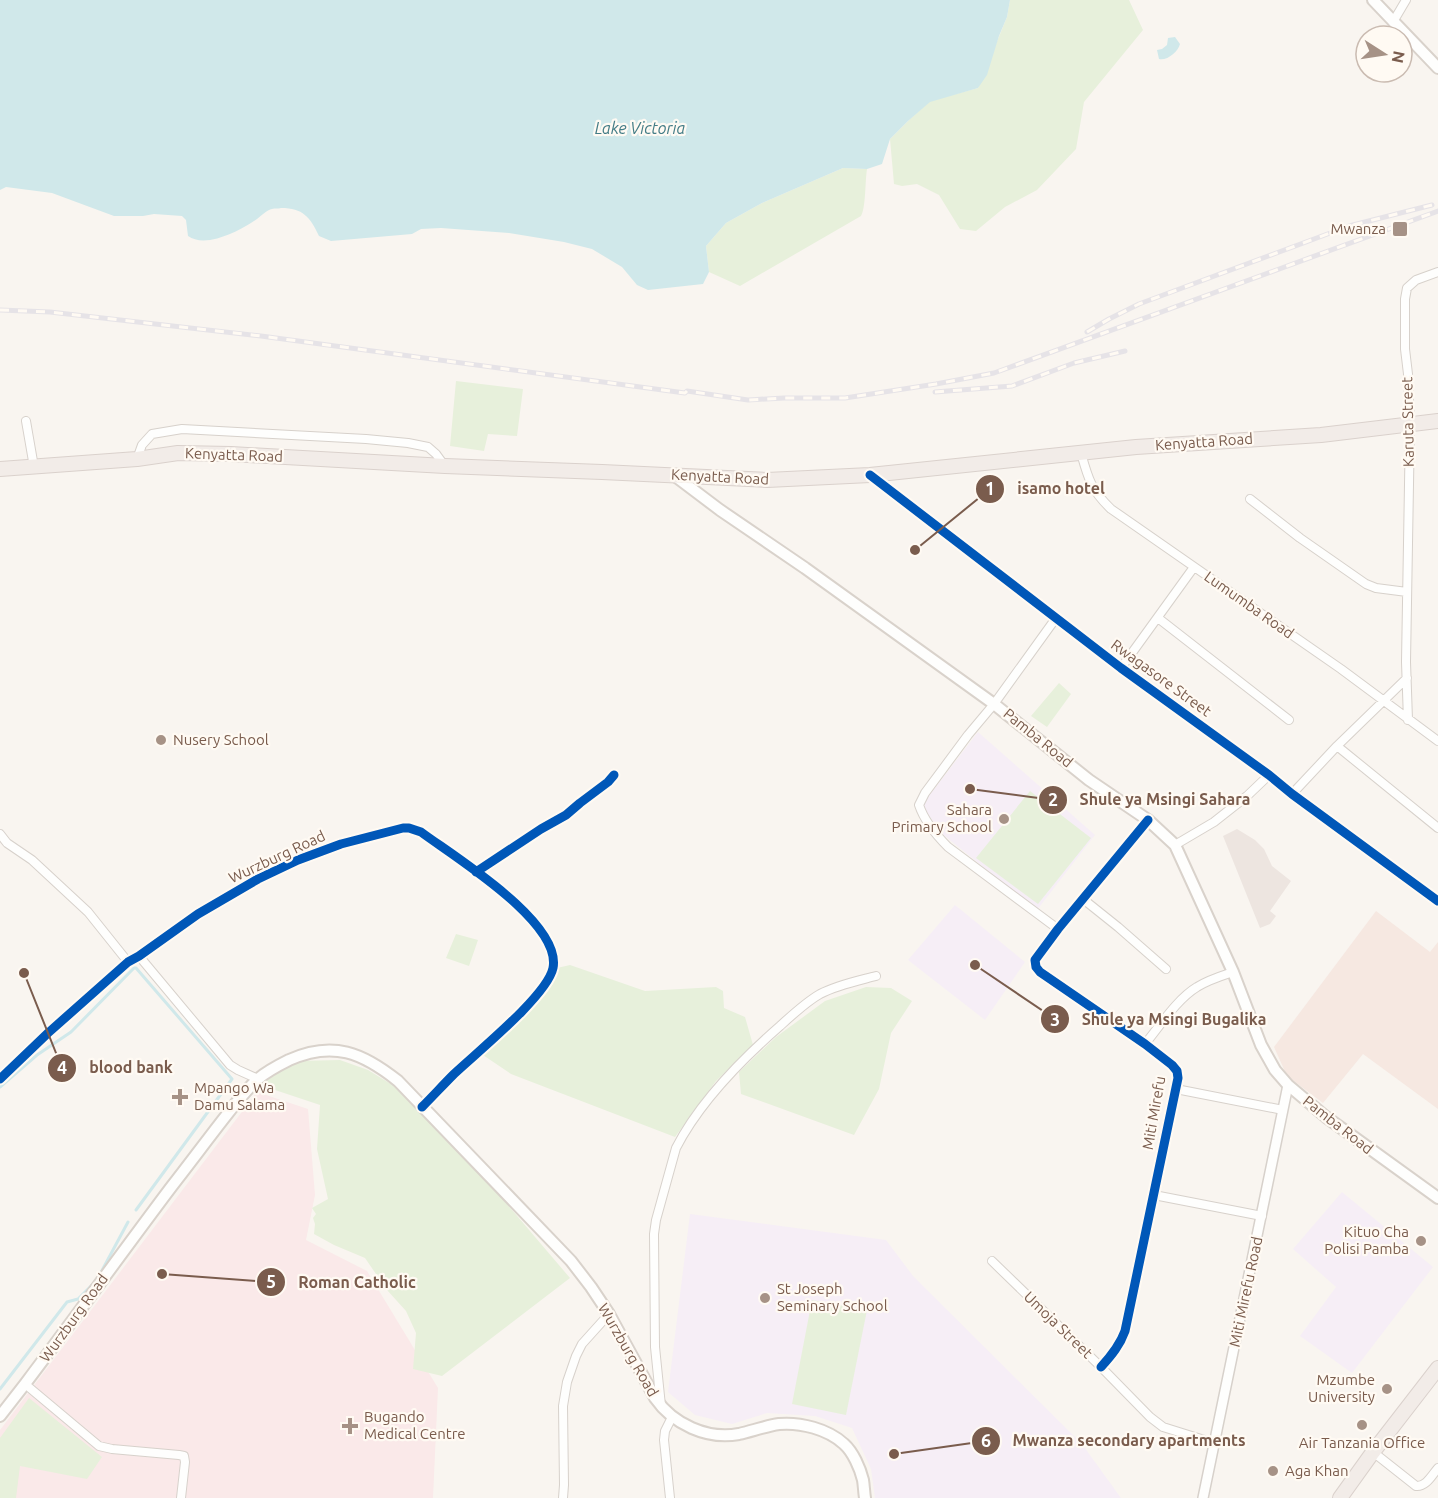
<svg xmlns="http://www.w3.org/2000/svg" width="1438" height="1498" font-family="Ubuntu,sans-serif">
<rect width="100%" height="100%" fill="#f9f5f0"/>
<path fill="#f6e8e1" d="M1376,911L1430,952L1438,942V1109L1363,1054L1323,1103L1287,1076L1274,1047Z"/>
<path fill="#ede5e0" d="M1237,829L1255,840L1264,849L1272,866L1291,881L1270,911L1276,916L1270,924L1260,928L1223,836Z"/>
<path fill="#f6eef6" d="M978,732L1095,835L1037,910L941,833L922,805Z
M955,905L1025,962L985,1020L908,960Z
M1342,1192L1433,1267L1352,1373L1300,1336L1336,1287L1293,1249Z
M690,1214L886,1240L913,1276L1082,1444L1121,1498H875L871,1469L852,1428L815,1416L767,1413L732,1424L695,1415L668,1392Z"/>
<path fill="#fae9e9" d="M257,1092L308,1109L315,1195L306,1240L367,1271L438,1388L433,1498H0V1430Z"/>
<path fill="#e7f0db" d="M1010,0H1129L1143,30L1084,102L1076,149L1037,190L1005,207L976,231L960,229L939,195L917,184L902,186L894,184L890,139L908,121L930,101L978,88L1007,17Z
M843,168L867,169C865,181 866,208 861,216L740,286L709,272L706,246L726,223L762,203Z
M456,381L523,389L517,436L488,434L484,451L450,446Z
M1059,683L1071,694L1047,727L1031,716Z
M1030,791L1091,838L1038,904L976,858Z
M456,934L478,940L469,966L446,958Z
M570,965L645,991L716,987L723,991L724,1008L745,1017L753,1045L716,1081L675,1137L511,1074L480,1053L544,991L557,968Z
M866,987L891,988L912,1001L891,1033L879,1089L854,1135L741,1094L739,1072L776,1037L825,1001Z
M340,1060L368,1070L404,1092L477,1169L570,1278L442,1376L413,1369L416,1333L406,1311L387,1290L365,1258L334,1245L314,1234L315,1224L313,1218L316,1214L312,1208L328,1199L317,1149L320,1105L260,1085L296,1061Z
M812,1300L867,1310L846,1415L792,1404Z
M29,1398L102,1457L87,1479L20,1466L16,1498H0V1438Z"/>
<path fill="#d0e8ea" d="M0,0H1010L1007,17L999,36L987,75L978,88L930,102L908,121L890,139L882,164L867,169L843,168L762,203L726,223L706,246L709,272L703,284L648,290L637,285L622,267L592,249L564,242L509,233L441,228L421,229L412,234L331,241L319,236C310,217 303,208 281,208C278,209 275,208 272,209C267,210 261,216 257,219C241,230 206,249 188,236L186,220L182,216L154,214L143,216H114L52,193L6,187L0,190Z
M1175,37L1180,44C1178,52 1167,61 1159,59L1157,50L1162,49L1167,45L1168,38Z"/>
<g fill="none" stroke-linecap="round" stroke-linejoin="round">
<path stroke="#d0e8ea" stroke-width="3" d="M0,1087L37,1055L71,1032L134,968H136L232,1079L136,1210
M99,1276L128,1222
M0,1389L67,1302L78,1299L93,1284"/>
<defs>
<path id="minor" d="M1393,22L1406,0
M26,421L34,467
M1081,453C1088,478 1091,490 1111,509L1341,669L1438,741
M137,459L142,445L152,434L182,429L366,439L408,443L428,447L436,454L444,465
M870,475L1121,668L1269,775L1292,794L1438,901
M1250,499L1300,538L1366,584L1376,588L1407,592
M1056,618L994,704L968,735L925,793L919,805C924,820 937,836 948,847L1058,929
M1158,618L1289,720
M1121,668L1194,567
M1408,720L1406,662L1410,425L1408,374L1405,349V299L1407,288L1416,280L1438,272
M1337,746L1438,828
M1292,794L1337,746L1407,678
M0,834L7,843L32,860L88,912L128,962
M1175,845L1214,822L1247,796L1269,775
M476,872L541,829L566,815L580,803L608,782L614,775
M1083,899L1118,927L1166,969
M139,956L230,1065L238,1070L258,1079
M1145,1044C1160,1026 1177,999 1197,987C1208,980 1221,976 1233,972
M0,1079L48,1033L128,962L139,956L198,914L258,879L298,860L341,844L403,828H409L421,832C453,856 562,922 553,968C547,996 476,1053 454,1074C443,1085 433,1096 422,1107
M1176,1089L1283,1110
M1154,1195L1262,1216
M992,1261L1101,1367L1150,1417L1163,1427L1214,1443
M1101,1367C1112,1355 1120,1345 1125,1331L1178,1078L1177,1071L1172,1065L1145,1044L1040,972L1036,967L1035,960L1058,929L1148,820
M25,1384L99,1446L112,1449L179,1455L184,1456L185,1462L181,1498
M661,1406L655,1347L654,1234L656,1220L676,1148C700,1101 741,1060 780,1026C792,1015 806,1002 820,994C837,985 857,981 876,976
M1373,1452L1416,1486C1426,1487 1432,1475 1438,1468
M563,1498L564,1485L563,1406L567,1382L576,1356L582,1344L609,1314
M670,1498L664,1440L665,1431L672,1417"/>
<path id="tertiary" d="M1203,1498L1288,1085"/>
<path id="secondary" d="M1373,0L1438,68
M675,476L720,510L805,568L994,704L1089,780L1148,820L1175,845L1233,972L1261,1045L1275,1070L1288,1085L1326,1117L1438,1198
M0,1416L25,1384C75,1318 123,1251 172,1186C190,1163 207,1140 225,1117C235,1104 246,1090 258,1079C267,1071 279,1065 289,1060C333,1040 363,1053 398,1081L571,1261L591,1287L609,1314L655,1398C673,1424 707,1440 739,1434C752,1431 766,1426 779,1424C800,1422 828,1429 844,1444C853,1452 860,1468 863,1480C864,1486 864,1492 865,1498"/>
<path id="trunk" d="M0,469L137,459L178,453L231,454L445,466L602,472L767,480L870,475L1136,447L1321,435L1438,421
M1340,1498L1373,1452L1438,1368"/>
</defs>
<use href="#minor" stroke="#d7d1cb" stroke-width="10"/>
<use href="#tertiary" stroke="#d7d1cb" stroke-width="12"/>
<use href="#secondary" stroke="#d9d2cb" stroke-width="14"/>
<use href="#trunk" stroke="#dad1cc" stroke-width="16"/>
<use href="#minor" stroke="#fefefd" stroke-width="8"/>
<use href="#tertiary" stroke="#fefefd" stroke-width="9"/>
<use href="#secondary" stroke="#fefefd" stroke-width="10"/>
<use href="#trunk" stroke="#f2ece8" stroke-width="14"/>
<defs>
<path id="rail" d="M0,310L50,312L261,336L685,393L687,391L748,400L784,398H845L936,384L994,373L1438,211
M1087,332L1109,319L1139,304L1349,226L1432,205
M935,392L1012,386L1074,363L1125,351"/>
</defs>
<use href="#rail" stroke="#e6e3e7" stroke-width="5"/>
<use href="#rail" stroke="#fffaf3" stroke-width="3" stroke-dasharray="9" stroke-linecap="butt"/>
<defs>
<path id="cycleway" d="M870,475L1121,668L1269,775L1292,794L1438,901
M476,872L541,829L566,815L580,803L608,782L614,775
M0,1079L48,1033L128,962L139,956L198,914L258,879L298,860L341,844L403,828H409L421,832C453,856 562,922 553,968C547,996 476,1053 454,1074C443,1085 433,1096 422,1107
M1101,1367C1112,1355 1120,1345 1125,1331L1178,1078L1177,1071L1172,1065L1145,1044L1040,972L1036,967L1035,960L1058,929L1148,820"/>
</defs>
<use href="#cycleway" stroke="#fffaf3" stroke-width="13"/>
<use href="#cycleway" stroke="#0057b8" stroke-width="9"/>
</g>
<g fill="#a69286" stroke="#fffaf3" stroke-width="2">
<rect x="1392" y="221" width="16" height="16" rx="3"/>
<circle cx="161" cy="740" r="6"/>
<circle cx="1004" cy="819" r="6"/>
<path d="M177 1088h6v6h6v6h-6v6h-6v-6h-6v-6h6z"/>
<circle cx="1421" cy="1241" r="6"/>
<circle cx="765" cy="1298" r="6"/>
<circle cx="1387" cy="1389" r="6"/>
<circle cx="1362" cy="1425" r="6"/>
<path d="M347 1417h6v6h6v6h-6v6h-6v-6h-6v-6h6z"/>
<circle cx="1273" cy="1471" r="6"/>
</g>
<g text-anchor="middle" stroke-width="4.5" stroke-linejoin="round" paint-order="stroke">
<g font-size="15" fill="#7a5c4d" stroke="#fffaf3" text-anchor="start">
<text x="1386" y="234" text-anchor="end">Mwanza</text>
<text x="173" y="745">Nusery School</text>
<text x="992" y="815" text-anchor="end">Sahara<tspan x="992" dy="17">Primary School</tspan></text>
<text x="194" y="1093">Mpango Wa<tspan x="194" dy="17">Damu Salama</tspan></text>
<text x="1409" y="1237" text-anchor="end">Kituo Cha<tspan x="1409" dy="17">Polisi Pamba</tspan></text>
<text x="777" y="1294">St Joseph<tspan x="777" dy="17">Seminary School</tspan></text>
<text x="1375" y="1385" text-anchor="end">Mzumbe<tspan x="1375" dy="17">University</tspan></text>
<text x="364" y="1422">Bugando<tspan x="364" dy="17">Medical Centre</tspan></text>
<text x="1362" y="1448" text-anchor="middle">Air Tanzania Office</text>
<text x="1285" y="1476">Aga Khan</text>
</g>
<g font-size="15" fill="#7a5c4d" stroke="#fffaf3">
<text transform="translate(1408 422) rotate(-91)" y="5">Karuta Street</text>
<text transform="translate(1204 442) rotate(-4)" y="5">Kenyatta Road</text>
<text transform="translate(234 455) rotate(2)" y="5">Kenyatta Road</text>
<text transform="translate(720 477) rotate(3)" y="5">Kenyatta Road</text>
<text transform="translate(1249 605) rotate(35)" y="5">Lumumba Road</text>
<text transform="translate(1161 678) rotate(36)" y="5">Rwagasore Street</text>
<text transform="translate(1038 738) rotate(39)" y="5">Pamba Road</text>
<text transform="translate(277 857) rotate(-25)" y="5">Wurzburg Road</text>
<text transform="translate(1154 1113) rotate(-80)" y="5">Miti Mirefu</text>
<text transform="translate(1338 1125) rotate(38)" y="5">Pamba Road</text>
<text transform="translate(1246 1292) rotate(-78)" y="5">Miti Mirefu Road</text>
<text transform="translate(74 1318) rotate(-54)" y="5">Wurzburg Road</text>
<text transform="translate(1058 1325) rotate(44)" y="5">Umoja Street</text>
<text transform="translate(628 1350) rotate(60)" y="5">Wurzburg Road</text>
</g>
<g font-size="16" font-style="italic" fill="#437c86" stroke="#fffaf3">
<text x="640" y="134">Lake Victoria</text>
</g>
</g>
<path fill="none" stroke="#7a5c4d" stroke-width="2" d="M915 550L990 489M970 789L1053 800M975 965L1055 1019M24 973L62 1068M162 1274L271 1282M894 1454L986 1441"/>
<g fill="#7a5c4d" stroke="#fffaf3" stroke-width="2">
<circle cx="915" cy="550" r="6"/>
<circle cx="970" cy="789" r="6"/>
<circle cx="975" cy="965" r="6"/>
<circle cx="24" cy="973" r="6"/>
<circle cx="162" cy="1274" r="6"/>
<circle cx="894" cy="1454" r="6"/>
<circle cx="990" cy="489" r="15"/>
<circle cx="1053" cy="800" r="15"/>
<circle cx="1055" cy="1019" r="15"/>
<circle cx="62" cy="1068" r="15"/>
<circle cx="271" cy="1282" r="15"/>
<circle cx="986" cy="1441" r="15"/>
</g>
<g font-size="18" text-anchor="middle" font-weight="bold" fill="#fff">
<text x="990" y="495">1</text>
<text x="1053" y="806">2</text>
<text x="1055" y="1026">3</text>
<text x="62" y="1074">4</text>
<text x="271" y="1288">5</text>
<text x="986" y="1447">6</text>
</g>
<g font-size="16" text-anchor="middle" font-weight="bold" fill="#7a5c4d" stroke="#fffaf3" stroke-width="4.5" stroke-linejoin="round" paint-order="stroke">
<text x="1061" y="494">isamo hotel</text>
<text x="1165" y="805">Shule ya Msingi Sahara</text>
<text x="1174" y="1025">Shule ya Msingi Bugalika</text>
<text x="131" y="1073">blood bank</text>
<text x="357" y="1288">Roman Catholic</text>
<text x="1129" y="1446">Mwanza secondary apartments</text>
</g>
<g transform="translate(1384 54) rotate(102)"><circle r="28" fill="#fffaf3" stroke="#cabbb1" stroke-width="1.5"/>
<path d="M0-4.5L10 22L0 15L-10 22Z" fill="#a69286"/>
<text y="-9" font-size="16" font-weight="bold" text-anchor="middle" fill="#7a5c4d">N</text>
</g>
</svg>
